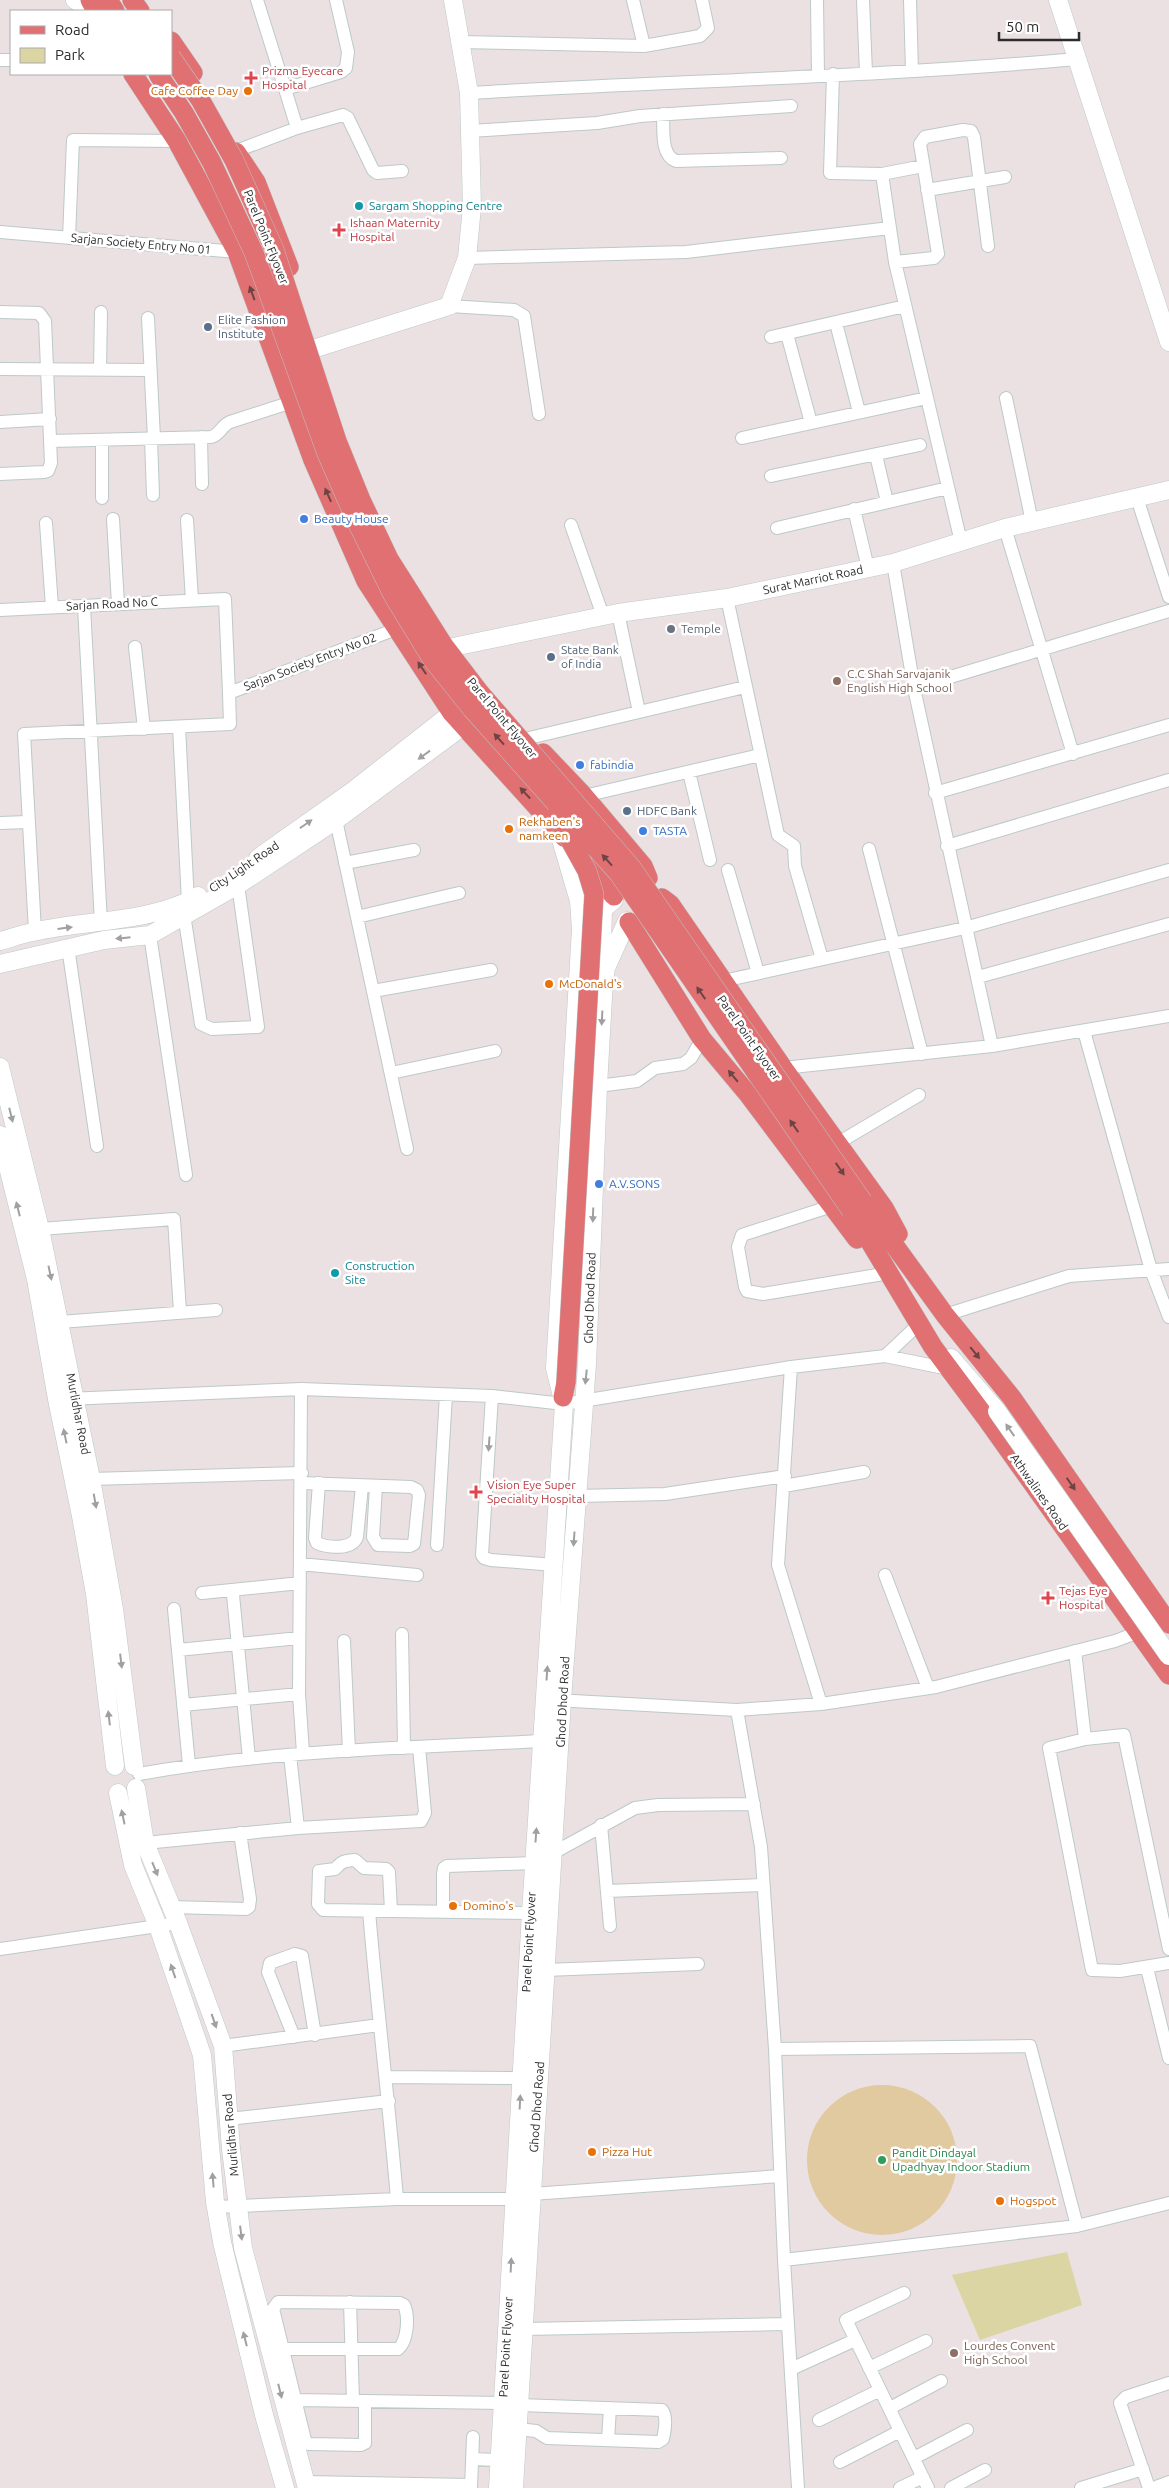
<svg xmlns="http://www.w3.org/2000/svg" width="1169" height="2488" font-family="Ubuntu,sans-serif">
<rect width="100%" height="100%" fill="#ebe0e2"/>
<path fill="#dbd4a3" d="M1067,2252L1082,2305L980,2340L952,2275Z"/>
<path fill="#e1c9a0" d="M807 2160a75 75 0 1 1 150 0a75 75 0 1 1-150 0Z"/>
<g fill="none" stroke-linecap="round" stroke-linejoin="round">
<defs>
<path id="street" d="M257,0L285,89
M633,0L644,46
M817,0L818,75
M863,0L866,73
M910,0L912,71
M460,42L644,46L700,36L708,28L702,0
M0,60H11
M833,74L830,173L882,174L895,262L961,542
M469,93C672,81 875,77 1077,59
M663,114C664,129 660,155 676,161L781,158
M297,128L343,115L348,118L373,170L377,173L402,171
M470,131L597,123L640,116L791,106
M236,151L297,128L285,89L341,72L346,68L348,52L336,0
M882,174L923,166
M927,190L1005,177
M0,232L237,252L277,238
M69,238L73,140L177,141
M467,258L686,252L890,228
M895,262L934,258L938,254L920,144L925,137L963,130L971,131L974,137L988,246
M449,306L514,310L524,316L539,414
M0,312L39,313L45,321L51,463L48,471L44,472L0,474
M148,318L154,438
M836,323L859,412
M787,334L811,423
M771,337L905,306
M0,369L150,370
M100,369L101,312
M1006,398L1032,522
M0,422L50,419
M201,437L202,484
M742,438L927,398
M151,439L153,495
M51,441L211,437C220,435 221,426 230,422L292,402
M876,455L887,502
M771,476L920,445
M102,498V440
M1137,498L1169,597
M854,509L868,568
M113,519L118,604
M187,520L192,600
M46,523L52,607
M571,525L603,616
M777,528L948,488
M1005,528L1073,754
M893,563L914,688L992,1046
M727,598L778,835L794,846L795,866L822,959
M84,606L101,923
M0,610L225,599L229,693L396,629
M618,613L639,712
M135,647L144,729
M914,688L1169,611
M179,727L188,902
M529,738L745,687
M689,772L710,860
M935,793L1169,725
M584,796L760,755
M336,820L407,1149
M0,823L28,822
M947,846L1169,780
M869,849L922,1054
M345,863L414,850
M728,870L758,973
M183,908L201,1024L212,1029L258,1027L238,885
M357,917L459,893
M35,931L24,734L230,724L229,693
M150,935L186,1175
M68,947L97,1146
M978,977L1169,924
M723,981L965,928L1169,870
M373,991L491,970
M1084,1031L1151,1270L1169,1317
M779,1071L783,1068L992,1046L1169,1016
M391,1073L495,1051
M598,1086L637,1081L655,1068L683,1064L691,1058L702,1039
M838,1143L919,1095
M832,1206L742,1235L738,1247L745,1287L747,1291L763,1294L883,1274
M40,1229L174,1219L180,1312
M945,1315L1069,1276L1169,1269
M60,1322L216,1310
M919,1324L885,1356L949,1369
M791,1367L778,1565L821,1704
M301,1389L299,1694L303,1753
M492,1396L482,1555L484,1558L491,1560L554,1565
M67,1399L301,1389L492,1396L564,1404L791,1367L885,1356
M91,1479L302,1473
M302,1483L411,1487L417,1490L419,1495L414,1544L410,1546L378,1545L373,1537L376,1486
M319,1483L315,1538L317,1543C328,1548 352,1550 357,1537L362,1486
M784,1486L864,1472
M577,1496L665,1494L785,1476
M437,1545L446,1395
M300,1564L417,1575
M885,1575L928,1688
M202,1593L300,1583
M233,1595L249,1759
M174,1609L189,1765
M402,1634L404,1748
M344,1641L349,1751
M178,1650L299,1638
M1075,1651L1085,1739L1049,1748L1092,1970L1120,1971L1169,1963
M555,1700L737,1710
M183,1705L299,1694
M1085,1739L1124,1735L1169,1949
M290,1755L298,1828
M139,1774C272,1750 408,1748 542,1741
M601,1825L610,1926
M145,1843L298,1828L421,1821L425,1813L419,1747
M553,1853L635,1808L658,1805L754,1804
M607,1891L763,1885
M170,1907L246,1909L249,1907L250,1899L240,1833
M369,1911C377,2007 389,2103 397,2199
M391,1911L389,1872L386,1869L364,1868L355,1860C344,1861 342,1861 335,1869L319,1871L318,1904L323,1910C392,1911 461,1912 531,1913
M443,1912V1874L444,1868L447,1866L534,1863
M0,1949L178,1923
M1147,1968L1169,2058
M546,1970L698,1964
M294,2037L268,1972L270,1963L295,1954L302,1956L315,2035
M223,2046L379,2025
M775,2049L1030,2046L1077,2226
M387,2077L522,2078
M229,2119L389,2101
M216,2207L397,2199H515L532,2194L780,2176
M784,2260L1077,2226L1169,2203
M904,2293L846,2320L928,2488
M350,2302L353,2401
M524,2329L788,2324
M283,2349H398C408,2341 409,2316 404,2305L400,2303L278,2302L273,2309L305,2440L308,2444L361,2445L365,2443V2401
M869,2368L926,2341
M791,2369L855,2340
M295,2400L503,2403
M890,2408L941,2381
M819,2420L880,2390
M518,2429L536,2431L547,2438L658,2442L663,2439C665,2430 667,2416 662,2410L519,2405
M608,2440L610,2408
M914,2458L967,2430
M472,2459L499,2460
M840,2462L900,2431
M305,2482L471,2485
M471,2488L473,2437
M798,2488L784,2260L775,2049L761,1847L737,1710L821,1704L936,1687L1115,1641L1144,1630
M900,2488L923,2477
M951,2488L985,2470
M1081,2488L1143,2469
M1149,2488L1120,2403L1126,2397L1169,2383
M1153,2488L1169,2482"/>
<path id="secondary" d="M75,0L92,11
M1058,0L1169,342
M294,355L449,306L467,258L472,207L469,93L453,0
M453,647L618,613L727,598L893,563L1005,528L1169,490
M258,858L354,790L452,713
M0,941C11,938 22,934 33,932C88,919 148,924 198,896
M0,964L104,940L150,935L238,885L336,820L463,726L473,715
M605,969L602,944L603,909L614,900
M0,1067L40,1229L91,1479L114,1609L134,1766
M0,1135L36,1279L57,1399L81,1516L95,1594L115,1766
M951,1358L997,1411
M136,1788L145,1843L178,1923L223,2046L231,2149L243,2248L307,2488
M118,1793L133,1865L158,1926L202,2055L215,2202L222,2242L264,2415L285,2488
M498,2488L531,1913L564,1404L555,1368L581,929L579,901L557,826
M514,2488L562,1700L587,1364L598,1086L604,980L606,968L627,921"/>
<path id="primary" d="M90,0L96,11
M108,0L115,11
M132,0L140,11
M171,41L193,73
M133,74L177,141L237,252L313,460L366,581L452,713L565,838
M236,152L256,182L289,267
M543,753L584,796L643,866L648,878
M582,859L614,896
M662,898L670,904L783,1068L884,1208L898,1234
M629,922L702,1039L748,1094L857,1239
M863,1202L945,1315L1012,1398L1169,1624
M851,1210L933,1347L986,1418L1169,1675
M563,1397L566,1382"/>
</defs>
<use href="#street" stroke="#bdc9c9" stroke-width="14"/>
<use href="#secondary" stroke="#bdc9c9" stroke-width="19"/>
<use href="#primary" stroke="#c0c0c0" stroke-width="20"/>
<use href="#street" stroke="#fff" stroke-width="12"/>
<use href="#secondary" stroke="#fff" stroke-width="18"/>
<use href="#primary" stroke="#e07072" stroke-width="19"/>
<defs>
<path id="secondary-bridge" d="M997,1411L1169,1656"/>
<path id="primary-bridge" d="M171,57L201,101L234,160L274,249L337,441L361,500L389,559L444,646L480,693L631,867L863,1202
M158,74L184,113L212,163L254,253L327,454L354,516L394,597L432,659L472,709L619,874L851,1210
M556,815L587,871L594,894L566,1382"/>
</defs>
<use href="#secondary-bridge" stroke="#bdc9c9" stroke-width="19" stroke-linecap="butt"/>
<use href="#primary-bridge" stroke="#c0c0c0" stroke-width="20" stroke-linecap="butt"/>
<use href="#secondary-bridge" stroke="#fff" stroke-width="18"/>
<use href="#primary-bridge" stroke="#e07072" stroke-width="19"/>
</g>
<defs><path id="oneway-solid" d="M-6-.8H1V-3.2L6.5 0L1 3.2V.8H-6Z" transform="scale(1.25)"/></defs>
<g fill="#6b4444">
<use href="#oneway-solid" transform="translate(252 293) rotate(-110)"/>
<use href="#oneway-solid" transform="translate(328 495) rotate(-114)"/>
<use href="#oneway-solid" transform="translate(422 668) rotate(-124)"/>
<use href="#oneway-solid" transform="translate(499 739) rotate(-132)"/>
<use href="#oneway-solid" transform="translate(525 793) rotate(-133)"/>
<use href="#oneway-solid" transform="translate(607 860) rotate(-132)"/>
<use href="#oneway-solid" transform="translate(701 993) rotate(-125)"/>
<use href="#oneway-solid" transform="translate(733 1076) rotate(-130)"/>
<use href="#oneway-solid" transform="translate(794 1126) rotate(-125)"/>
<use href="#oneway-solid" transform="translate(840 1169) rotate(55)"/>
<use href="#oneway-solid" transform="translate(975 1353) rotate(51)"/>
<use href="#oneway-solid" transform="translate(1071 1484) rotate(55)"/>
</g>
<g fill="#a0a0a0">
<use href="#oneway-solid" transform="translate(424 755) rotate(144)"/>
<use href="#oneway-solid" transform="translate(306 824) rotate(-35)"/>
<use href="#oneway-solid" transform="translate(65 928) rotate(-7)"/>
<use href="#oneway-solid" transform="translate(123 938) rotate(174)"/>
<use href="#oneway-solid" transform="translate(602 1018) rotate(93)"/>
<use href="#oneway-solid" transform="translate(11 1115) rotate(76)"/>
<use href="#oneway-solid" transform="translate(18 1209) rotate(-104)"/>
<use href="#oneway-solid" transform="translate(593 1215) rotate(92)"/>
<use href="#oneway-solid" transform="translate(50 1273) rotate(78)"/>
<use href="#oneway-solid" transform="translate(586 1377) rotate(96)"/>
<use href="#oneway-solid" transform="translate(1010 1430) rotate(-125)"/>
<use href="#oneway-solid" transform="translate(65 1436) rotate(-102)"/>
<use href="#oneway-solid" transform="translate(489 1444) rotate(94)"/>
<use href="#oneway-solid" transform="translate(95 1501) rotate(80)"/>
<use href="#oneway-solid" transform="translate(574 1539) rotate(94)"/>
<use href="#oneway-solid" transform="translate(121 1661) rotate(83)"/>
<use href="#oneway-solid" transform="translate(547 1673) rotate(-86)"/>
<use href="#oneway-solid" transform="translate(109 1718) rotate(-97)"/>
<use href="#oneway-solid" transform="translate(123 1817) rotate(-102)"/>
<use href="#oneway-solid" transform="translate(536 1835) rotate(-86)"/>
<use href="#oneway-solid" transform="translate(155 1869) rotate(68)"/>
<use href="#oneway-solid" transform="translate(173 1971) rotate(-109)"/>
<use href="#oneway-solid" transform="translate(214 2021) rotate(71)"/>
<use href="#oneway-solid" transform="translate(520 2102) rotate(-87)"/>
<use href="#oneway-solid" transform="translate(213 2180) rotate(-95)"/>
<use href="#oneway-solid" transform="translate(241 2233) rotate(83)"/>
<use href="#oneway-solid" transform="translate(511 2265) rotate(-87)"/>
<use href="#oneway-solid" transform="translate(245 2339) rotate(-104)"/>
<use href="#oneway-solid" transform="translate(280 2391) rotate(76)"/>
</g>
<g fill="#e0444e" stroke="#fff" stroke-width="2">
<path d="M248.5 70.5h5v5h5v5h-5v5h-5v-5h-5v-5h5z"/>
<path d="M336.5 222.5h5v5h5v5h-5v5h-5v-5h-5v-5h5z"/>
<path d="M473.5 1484.5h5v5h5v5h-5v5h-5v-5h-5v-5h5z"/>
<path d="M1045.5 1590.5h5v5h5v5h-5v5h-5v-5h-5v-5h5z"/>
</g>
<g fill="#e8710a" stroke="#fff" stroke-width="2">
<circle cx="248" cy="91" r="5"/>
<circle cx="509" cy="829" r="5"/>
<circle cx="549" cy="984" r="5"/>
<circle cx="453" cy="1906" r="5"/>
<circle cx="592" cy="2152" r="5"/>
<circle cx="1000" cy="2201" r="5"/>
</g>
<g fill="#0f9aa8" stroke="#fff" stroke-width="2">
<circle cx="359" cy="206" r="5"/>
<circle cx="335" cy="1273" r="5"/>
</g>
<g fill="#5c6f8a" stroke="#fff" stroke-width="2">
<circle cx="208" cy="327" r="5"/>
<circle cx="551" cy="657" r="5"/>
<circle cx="627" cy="811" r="5"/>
</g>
<g fill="#3f7fe0" stroke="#fff" stroke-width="2">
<circle cx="304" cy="519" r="5"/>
<circle cx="580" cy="765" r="5"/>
<circle cx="643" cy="831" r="5"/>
<circle cx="599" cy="1184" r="5"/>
</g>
<circle fill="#6b7280" stroke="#fff" stroke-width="2" cx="671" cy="629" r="5"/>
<g fill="#8d6e63" stroke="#fff" stroke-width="2">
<circle cx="837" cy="681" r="5"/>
<circle cx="954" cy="2353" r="5"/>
</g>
<circle fill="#2e9e5b" stroke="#fff" stroke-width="2" cx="882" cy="2160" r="5"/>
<g text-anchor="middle" stroke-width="5" stroke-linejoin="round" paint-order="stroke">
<g font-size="12" fill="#be3a42" stroke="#fff" text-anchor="start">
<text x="262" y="75">Prizma Eyecare<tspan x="262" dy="14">Hospital</tspan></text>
<text x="350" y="227">Ishaan Maternity<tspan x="350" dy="14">Hospital</tspan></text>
<text x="487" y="1489">Vision Eye Super<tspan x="487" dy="14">Speciality Hospital</tspan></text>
<text x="1059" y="1595">Tejas Eye<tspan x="1059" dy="14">Hospital</tspan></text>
</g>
<g font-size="12" fill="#c56008" stroke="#fff" text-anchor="start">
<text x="238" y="95" text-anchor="end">Cafe Coffee Day</text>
<text x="519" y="826">Rekhaben's<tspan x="519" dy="14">namkeen</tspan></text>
<text x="559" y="988">McDonald's</text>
<text x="463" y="1910">Domino's</text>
<text x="602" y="2156">Pizza Hut</text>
<text x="1010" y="2205">Hogspot</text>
</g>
<g font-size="12" fill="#0d838f" stroke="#fff" text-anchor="start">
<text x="369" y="210">Sargam Shopping Centre</text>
<text x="345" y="1270">Construction<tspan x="345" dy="14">Site</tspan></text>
</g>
<g font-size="12" fill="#2c2c2c" stroke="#fff">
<text transform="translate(266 237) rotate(68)" y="4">Parel Point Flyover</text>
<text transform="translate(141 244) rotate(5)" y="4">Sarjan Society Entry No 01</text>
<text transform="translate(813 580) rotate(-12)" y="4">Surat Marriot Road</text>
<text transform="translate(112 604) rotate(-3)" y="4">Sarjan Road No C</text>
<text transform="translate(310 662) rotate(-21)" y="4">Sarjan Society Entry No 02</text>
<text transform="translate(502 718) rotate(50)" y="4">Parel Point Flyover</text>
<text transform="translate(244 867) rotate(-34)" y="4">City Light Road</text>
<text transform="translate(749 1038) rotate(55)" y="4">Parel Point Flyover</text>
<text transform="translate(590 1298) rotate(-88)" y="4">Ghod Dhod Road</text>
<text transform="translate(78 1414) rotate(79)" y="4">Murlidhar Road</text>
<text transform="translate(1039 1492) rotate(55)" y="4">Athwalines Road</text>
<text transform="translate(563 1702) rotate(-87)" y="4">Ghod Dhod Road</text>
<text transform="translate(529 1942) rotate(-87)" y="4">Parel Point Flyover</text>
<text transform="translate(537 2107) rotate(-86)" y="4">Ghod Dhod Road</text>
<text transform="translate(231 2135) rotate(-95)" y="4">Murlidhar Road</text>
<text transform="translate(506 2347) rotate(-87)" y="4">Parel Point Flyover</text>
</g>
<g font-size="12" fill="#4e5e75" stroke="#fff" text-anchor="start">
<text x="218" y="324">Elite Fashion<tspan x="218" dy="14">Institute</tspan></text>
<text x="561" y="654">State Bank<tspan x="561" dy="14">of India</tspan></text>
<text x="637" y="815">HDFC Bank</text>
</g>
<g font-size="12" fill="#366cbe" stroke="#fff" text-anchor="start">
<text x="314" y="523">Beauty House</text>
<text x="590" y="769">fabindia</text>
<text x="653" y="835">TASTA</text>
<text x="609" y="1188">A.V.SONS</text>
</g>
<g font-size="12" fill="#5b616d" stroke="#fff" text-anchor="start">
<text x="681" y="633">Temple</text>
</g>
<g font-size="12" fill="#785e54" stroke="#fff" text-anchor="start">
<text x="847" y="678">C.C Shah Sarvajanik<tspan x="847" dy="14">English High School</tspan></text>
<text x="964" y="2350">Lourdes Convent<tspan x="964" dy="14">High School</tspan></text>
</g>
<g font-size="12" fill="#27864d" stroke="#fff" text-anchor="start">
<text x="892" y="2157">Pandit Dindayal<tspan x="892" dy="14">Upadhyay Indoor Stadium</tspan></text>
</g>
</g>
<rect x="10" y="10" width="162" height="65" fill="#ffffff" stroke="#ababab"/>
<rect x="20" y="26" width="25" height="8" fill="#e07072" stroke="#ababab"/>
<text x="55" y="35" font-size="15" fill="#2c2c2c">Road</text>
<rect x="20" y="48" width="25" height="15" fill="#dbd4a3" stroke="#ababab"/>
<text x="55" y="60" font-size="15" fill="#2c2c2c">Park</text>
<path d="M999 32v8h80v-8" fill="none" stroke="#2c2c2c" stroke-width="2.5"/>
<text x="1006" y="32" font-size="15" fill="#2c2c2c" stroke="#ffffff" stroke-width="4" paint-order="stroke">50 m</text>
</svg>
